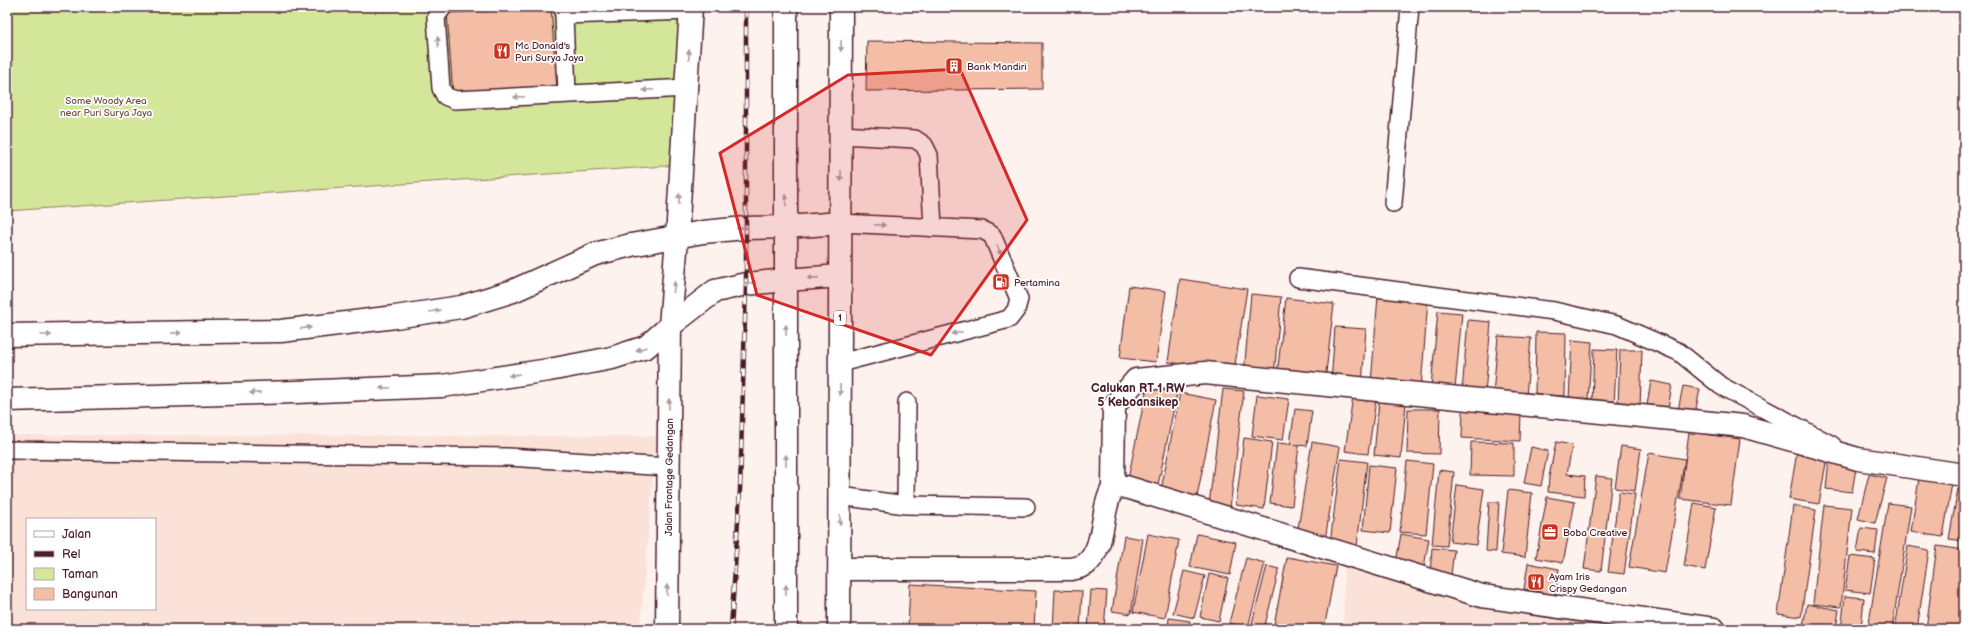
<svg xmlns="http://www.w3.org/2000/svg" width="1971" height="636" font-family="'Balsamiq Sans',sans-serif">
<rect width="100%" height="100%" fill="#fdf2ed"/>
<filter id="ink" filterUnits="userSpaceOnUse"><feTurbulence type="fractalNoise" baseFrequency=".025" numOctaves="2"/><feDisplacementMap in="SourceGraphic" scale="8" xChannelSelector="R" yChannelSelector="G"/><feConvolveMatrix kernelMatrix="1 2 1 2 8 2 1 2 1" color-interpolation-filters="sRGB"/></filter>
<g filter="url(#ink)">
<path fill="#fae2d8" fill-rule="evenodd" d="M7,435L657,436L640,629H7ZM27,519H155V609H27Z
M1344,567L1653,629H1343Z"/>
<path fill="#d4e69a" stroke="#8f8262" d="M7,7H680V165L7,211Z"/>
<path fill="#f3bda6" stroke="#4a1f2b" d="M551,7L557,90L453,95L447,13Z
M867,41L1042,43V89L866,91Z
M1180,279L1247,289L1234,371L1168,362Z
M1129,286L1166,291L1156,362L1120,358Z
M1251,294L1281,297L1274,376L1244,373Z
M1378,296L1428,300L1421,387L1371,383Z
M1286,298L1334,304L1325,381L1277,375Z
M1438,311L1462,313L1455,389L1431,387Z
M1468,320L1491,322L1485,394L1462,392Z
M1335,327L1366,329L1362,385L1331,383Z
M1536,332L1566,333L1565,396H1535Z
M1498,336L1531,338L1526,397L1493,395Z
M1572,340L1592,342L1588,399H1569Z
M1594,349L1617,350L1614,405L1592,403Z
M1620,350H1642L1640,408L1618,407Z
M1651,381L1672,385L1667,415L1646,411Z
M1683,386L1700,389L1694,418L1677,415Z
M1147,387L1177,393L1158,485L1128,479Z
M1223,389L1244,391L1230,508L1209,505Z
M1180,393L1216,400L1197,497L1161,490Z
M1257,395L1289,399L1283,440L1252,436Z
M1353,396L1376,400L1368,454L1345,451Z
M1379,401L1406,403L1401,458L1374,455Z
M1295,409L1312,411L1307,446L1290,444Z
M1408,409H1440L1439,454L1407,453Z
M1463,410L1521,413L1520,441L1462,438Z
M1689,432L1740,439L1731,505L1680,499Z
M1244,438L1272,442L1264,509L1236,505Z
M1312,442L1340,447L1325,540L1297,535Z
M1471,442L1514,443V476L1470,475Z
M1556,442L1572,445L1567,474L1585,476L1584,496L1548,492L1549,477Z
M1277,443L1299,445L1292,506L1270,503Z
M1621,446L1641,449L1635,491L1615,488Z
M1531,447L1548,451L1541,486L1524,483Z
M1797,452L1827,457L1819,504L1789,499Z
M1649,453L1685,459L1665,573L1629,567Z
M1341,459L1367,462L1357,546L1330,543Z
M1829,459L1857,462L1852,492L1826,489Z
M1407,461L1433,464L1426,534L1400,532Z
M1369,465L1397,468L1390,533L1363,530Z
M1439,470L1454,472L1447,546L1432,545Z
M1869,474L1887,478L1875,523L1858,519Z
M1596,476L1612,478L1601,571L1584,569Z
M1919,478L1952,483L1943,537L1911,532Z
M1457,485L1484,489L1476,545L1450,542Z
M1958,489L1964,490V541L1949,539Z
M1508,490L1532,493L1525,557L1501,554Z
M1619,492L1635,494L1624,574L1608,572Z
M1547,497L1575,502L1563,563L1536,558Z
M1489,502H1499L1496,552L1486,551Z
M1694,503L1716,507L1705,570L1684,566Z
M1888,503L1911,506L1892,629H1868Z
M1824,505L1852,508L1841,607L1813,604Z
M1793,506L1816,510L1801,617L1778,614Z
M1861,528L1878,530L1875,554L1857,552Z
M1148,534L1179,540L1165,618L1133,612Z
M1197,534L1236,542L1230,575L1190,567Z
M1401,534L1429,539L1424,567L1396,562Z
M1124,536L1143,539L1131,614L1112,611Z
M1908,546L1929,550L1917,629H1895Z
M1937,546L1964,550V603L1961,629H1926Z
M1432,548L1454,550L1451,575L1430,574Z
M1850,556L1875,559L1870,593L1845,590Z
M1287,557L1336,566L1324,629H1294L1274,625Z
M1246,558L1265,563L1248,627L1229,623Z
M1528,563L1559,569L1555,595L1524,589Z
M1267,566L1279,569L1264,629H1261L1251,627Z
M1184,571L1205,576L1194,618L1173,613Z
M1209,574L1228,578L1219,621L1200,617Z
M910,584L1036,591L1034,629H908Z
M1055,590L1082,591L1080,629H1053Z
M1091,590L1107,591L1104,629H1088Z
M1845,596L1864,598L1861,629H1841Z
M1807,604L1839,610L1836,629H1818L1803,626Z
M1169,618L1190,621L1189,629H1168Z
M1140,624L1163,626V629H1139Z"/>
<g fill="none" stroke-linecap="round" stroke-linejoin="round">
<defs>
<path id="lane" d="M443,7L436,17L441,88L445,96L455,100L687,88
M563,7L564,15L691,11
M564,15L567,94
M841,135L915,139L924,145L929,155L933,227
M1393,203L1410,7
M1298,278L1554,311L1617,325L1679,352L1721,386L1832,445
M840,363L1009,319L1016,310L1019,299L992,235L982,230L841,223
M7,450L508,457L668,467
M840,496L906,505L1026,507
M906,505L907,402"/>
<path id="street" d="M677,238L691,7
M1113,488L1126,487L1482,596L1714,629
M840,569H1071C1076,568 1082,567 1086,564C1106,548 1100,510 1113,488L1114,406L1136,380L1205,373L1743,426L1858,459L1964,475"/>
<g id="secondary">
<path d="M7,335L281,331L395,317L461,307L513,291L595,254L631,245L703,232L745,228L786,227"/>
<path d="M7,400L296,392L442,386L549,370L612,358L646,347L670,326L715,291L746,284L786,280"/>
<path id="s1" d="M667,629L670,326L677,238"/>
</g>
<path id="highway" d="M786,227L841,223
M786,280L840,276
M786,629V7
M839,629L841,7"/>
</defs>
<use href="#lane" stroke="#4a1f2b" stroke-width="20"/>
<use href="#street" stroke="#4a1f2b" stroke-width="25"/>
<use href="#secondary" stroke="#4a1f2b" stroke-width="25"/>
<use href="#highway" stroke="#4a1f2b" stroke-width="25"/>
<use href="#lane" stroke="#fff" stroke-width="17"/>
<use href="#street" stroke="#fff" stroke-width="22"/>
<use href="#secondary" stroke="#fff" stroke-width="22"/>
<use href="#highway" stroke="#fff" stroke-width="22"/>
<defs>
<path id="rail" d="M731,629L740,490L746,284V7"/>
</defs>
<use href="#rail" stroke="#4a1f2b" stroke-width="4.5"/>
<use href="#rail" stroke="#fff" stroke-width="3" stroke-dasharray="9" stroke-linecap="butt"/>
</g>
<defs><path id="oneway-solid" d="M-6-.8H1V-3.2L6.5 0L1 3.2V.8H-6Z"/></defs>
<g fill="#ae9aa0">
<use href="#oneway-solid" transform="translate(438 42) rotate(-94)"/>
<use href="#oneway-solid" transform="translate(841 46) rotate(90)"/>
<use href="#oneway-solid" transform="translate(689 55) rotate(-87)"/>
<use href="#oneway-solid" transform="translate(648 90) rotate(177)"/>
<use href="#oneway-solid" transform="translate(519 97) rotate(177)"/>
<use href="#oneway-solid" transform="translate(841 176) rotate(90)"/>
<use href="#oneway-solid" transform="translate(679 199) rotate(-89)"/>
<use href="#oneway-solid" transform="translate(786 200) rotate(-90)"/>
<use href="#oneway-solid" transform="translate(880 225) rotate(3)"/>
<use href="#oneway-solid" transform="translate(742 228) rotate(-5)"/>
<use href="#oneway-solid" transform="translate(999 250) rotate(67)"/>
<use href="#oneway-solid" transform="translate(813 278) rotate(176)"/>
<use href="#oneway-solid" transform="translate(750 283) rotate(174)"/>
<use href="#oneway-solid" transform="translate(674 287) rotate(-84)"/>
<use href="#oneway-solid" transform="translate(435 311) rotate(-9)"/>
<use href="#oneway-solid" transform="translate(306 328) rotate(-7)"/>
<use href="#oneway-solid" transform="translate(786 330) rotate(-90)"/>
<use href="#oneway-solid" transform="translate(176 333) rotate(-1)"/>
<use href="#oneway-solid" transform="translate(957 333) rotate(166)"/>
<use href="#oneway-solid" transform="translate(46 335)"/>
<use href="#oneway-solid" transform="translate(641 349) rotate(161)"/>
<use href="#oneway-solid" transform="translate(514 375) rotate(171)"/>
<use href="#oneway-solid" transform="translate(385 388) rotate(177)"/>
<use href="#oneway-solid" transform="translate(840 390) rotate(90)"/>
<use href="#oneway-solid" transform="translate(255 393) rotate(179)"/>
<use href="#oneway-solid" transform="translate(669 404) rotate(-89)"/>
<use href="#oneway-solid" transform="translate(786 460) rotate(-90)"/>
<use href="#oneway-solid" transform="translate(840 520) rotate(90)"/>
<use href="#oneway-solid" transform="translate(667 590) rotate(-90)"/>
<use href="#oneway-solid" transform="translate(786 590) rotate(-90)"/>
</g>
</g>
<path fill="#d62828" fill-opacity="0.2" stroke="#d62828" stroke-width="3" stroke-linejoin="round" d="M960,69L1027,220L931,355L757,295L720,153L848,75Z"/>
<defs>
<symbol id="restaurant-square" viewBox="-11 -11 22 22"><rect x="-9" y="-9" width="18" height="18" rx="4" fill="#c8321e" stroke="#fff"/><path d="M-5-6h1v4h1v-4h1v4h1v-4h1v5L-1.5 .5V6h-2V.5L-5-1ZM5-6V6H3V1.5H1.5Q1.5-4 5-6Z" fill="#fff"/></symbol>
<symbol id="building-square" viewBox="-11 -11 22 22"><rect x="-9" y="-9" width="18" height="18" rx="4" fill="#c8321e" stroke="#fff"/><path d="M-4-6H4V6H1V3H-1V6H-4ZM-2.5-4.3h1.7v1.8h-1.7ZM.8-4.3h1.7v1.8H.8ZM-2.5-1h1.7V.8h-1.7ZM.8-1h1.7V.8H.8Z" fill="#fff"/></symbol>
<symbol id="fuel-square" viewBox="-11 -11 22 22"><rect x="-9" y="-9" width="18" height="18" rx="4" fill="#c8321e" stroke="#fff"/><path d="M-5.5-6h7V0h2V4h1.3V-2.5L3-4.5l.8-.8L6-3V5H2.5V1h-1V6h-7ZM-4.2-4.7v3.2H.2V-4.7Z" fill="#fff"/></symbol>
<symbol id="office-square" viewBox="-11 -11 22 22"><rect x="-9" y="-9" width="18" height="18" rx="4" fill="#c8321e" stroke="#fff"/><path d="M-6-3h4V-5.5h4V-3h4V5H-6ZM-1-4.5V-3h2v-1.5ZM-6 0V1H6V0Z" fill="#fff"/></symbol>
</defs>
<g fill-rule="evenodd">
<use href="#restaurant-square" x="492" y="41" width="20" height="20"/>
<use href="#building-square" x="944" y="56" width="20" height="20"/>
<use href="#fuel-square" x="991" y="272" width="20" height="20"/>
<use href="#office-square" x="1540" y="522" width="20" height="20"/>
<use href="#restaurant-square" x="1526" y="572" width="20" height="20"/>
</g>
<g text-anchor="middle" stroke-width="3.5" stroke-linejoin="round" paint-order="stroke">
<rect fill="#fff" stroke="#80626b" stroke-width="1" x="834" y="311" width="12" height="14" rx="3"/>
<g font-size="9" font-weight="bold" fill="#4a1f2b">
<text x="840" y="321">1</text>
</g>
<g font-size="10" fill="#4a1f2b" stroke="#fff" text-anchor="start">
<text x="515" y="49">Mc Donald's<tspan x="515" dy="12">Puri Surya Jaya</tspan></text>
<text x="967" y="70">Bank Mandiri</text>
<text x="1014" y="286">Pertamina</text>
<text x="1563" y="536">Boba Creative</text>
<text x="1549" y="580">Ayam Iris<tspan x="1549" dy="12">Crispy Gedangan</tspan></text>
</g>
<g font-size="10" fill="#6c5147" stroke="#fff">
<text x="106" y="104">Some Woody Area<tspan x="106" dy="12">near Puri Surya Jaya</tspan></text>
</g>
<g font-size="10" fill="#4a1f2b" stroke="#fff">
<text dy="4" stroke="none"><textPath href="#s1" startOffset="152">Jalan Frontage Gedangan</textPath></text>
</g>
<g font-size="12" font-weight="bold" fill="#4a1f2b" stroke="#fff">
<text x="1138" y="392">Calukan RT 1 RW<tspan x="1138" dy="14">5 Keboansikep</tspan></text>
</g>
</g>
<rect width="1971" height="636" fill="none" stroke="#fff" stroke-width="24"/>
<rect x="12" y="12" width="1947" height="612" fill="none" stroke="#4a1f2b" stroke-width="1.5" filter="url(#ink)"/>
<rect x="26" y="518" width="130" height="92" fill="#ffffff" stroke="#b7a5aa"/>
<rect x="34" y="531" width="20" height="6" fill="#ffffff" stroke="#b7a5aa"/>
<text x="62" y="538" font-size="12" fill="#4a1f2b">Jalan</text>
<rect x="34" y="551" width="20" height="6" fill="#4a1f2b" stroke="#b7a5aa"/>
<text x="62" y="558" font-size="12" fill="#4a1f2b">Rel</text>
<rect x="34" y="568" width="20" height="12" fill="#d4e69a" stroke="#b7a5aa"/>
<text x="62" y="578" font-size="12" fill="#4a1f2b">Taman</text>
<rect x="34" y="588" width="20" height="12" fill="#f3bda6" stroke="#b7a5aa"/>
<text x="62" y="598" font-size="12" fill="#4a1f2b">Bangunan</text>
</svg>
